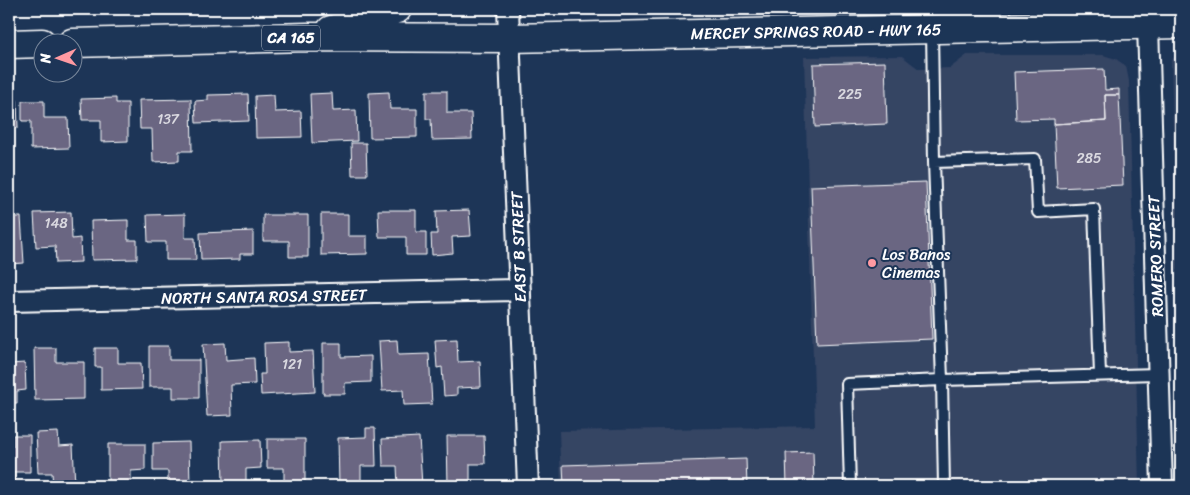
<svg xmlns="http://www.w3.org/2000/svg" width="1190" height="495" font-family="Sriracha,sans-serif">
<rect width="100%" height="100%" fill="#1d3557"/>
<filter id="ink" filterUnits="userSpaceOnUse"><feTurbulence type="fractalNoise" baseFrequency=".02" numOctaves="2"/><feDisplacementMap in="SourceGraphic" scale="10" xChannelSelector="R" yChannelSelector="G"/><feConvolveMatrix kernelMatrix="1 2 1 2 8 2 1 2 1" color-interpolation-filters="sRGB"/></filter>
<g filter="url(#ink)">
<path fill="#344464" d="M1181,52V431L1171,60Z
M967,55H1103L1116,59L1126,66L1129,81L1139,486H561L559,431L815,426L804,57L902,56L919,69L950,68Z"/>
<path fill="#6b6682" stroke="#fff" d="M885,62L887,124L815,127L813,64Z
M1104,69L1105,90L1119,89V95H1105L1106,121L1054,124V119L1016,120L1014,72Z
M426,91H447V113H471L472,139L432,140L431,119H426Z
M389,92L390,109H417V137L370,138L369,93Z
M332,93L333,111L356,110L357,141L312,143L310,94Z
M248,94L249,121L196,123L195,101L208,100V95Z
M274,95L275,112L301,111L302,137L256,138L255,96Z
M1105,95H1119L1123,185L1057,188L1054,124L1106,121Z
M116,98V103H128V141L101,142V120H82L81,99Z
M191,99L192,151H179V161L153,162L152,129H140L139,100Z
M9,100H17L18,128H9Z
M22,101H44V118H68L69,148L31,149V121H22Z
M351,143H366L367,175H352Z
M926,182L932,339L817,344L811,186Z
M378,210H416V232H426V255H406V237H379Z
M469,210L471,236L452,237L453,253L432,255L431,234H437L436,211Z
M71,212L72,239L80,238L81,262L56,263L55,246L36,247L34,213Z
M185,214V238H195L196,260H166V242H148L147,215Z
M321,214H348V236H367V254L321,255Z
M263,215H308V257H289V241H263Z
M9,217H21L24,263L9,264Z
M128,220V240H137V259L92,260L91,221Z
M253,231V254H240V259L201,260L200,233Z
M457,339L458,362L480,361L481,387L457,388V395L444,396L442,367L437,368L435,340Z
M397,340L398,355L429,354L432,404L404,405L403,390L382,391L379,341Z
M289,342V352L313,351L315,392L261,395L260,374H265L264,343Z
M225,343L226,360L254,358L255,384L231,385L232,415L207,416L203,344Z
M323,343H341V357L371,356V382L345,383V394H323Z
M149,346H169V360H199V398H173V387H149Z
M34,348H56V362H84V399L35,400Z
M95,348H118V363H141L142,389L101,390V367H95Z
M25,363L26,390L17,391V403H9V364Z
M366,428H375L376,466H361V486H339L338,438L366,437Z
M58,432L59,446L73,445L75,486H53L52,473H38L36,433Z
M13,435H30V472H14L15,486H9V446H13Z
M447,436H484L485,464H470V486H448Z
M419,437L422,486H398L397,466H383L382,439Z
M267,439H305V486H284V468H267Z
M260,440L261,468L246,469V486H223L222,441Z
M189,442L190,486H168V471H153V443Z
M108,444H145V470L131,471V486H108Z
M813,452L814,486H787L786,453Z
M746,459L747,486H564L563,465Z"/>
<g fill="none" stroke-linecap="round" stroke-linejoin="round">
<defs>
<path id="service" d="M932,30L934,162L942,380L1158,374
M934,162L1035,159L1038,212L1094,209L1100,375
M850,486L847,384L942,380L944,486"/>
<path id="minor" d="M508,9L528,486
M1148,25L1162,486
M9,301L520,290"/>
<path id="primary" d="M331,30L397,9
M72,43L308,37L510,38L1181,24
M9,44L42,43"/>
</defs>
<use href="#service" stroke="#fff" stroke-width="14"/>
<use href="#minor" stroke="#fff" stroke-width="24"/>
<use href="#primary" stroke="#fff" stroke-width="31"/>
<use href="#service" stroke="#1d3557" stroke-width="10"/>
<use href="#minor" stroke="#1d3557" stroke-width="20"/>
<use href="#primary" stroke="#1d3557" stroke-width="28"/>
</g>
</g>
<circle fill="#ff9aa2" stroke="#1d3557" stroke-width="2" cx="872" cy="263" r="5"/>
<g text-anchor="middle" stroke-width="4" stroke-linejoin="round" paint-order="stroke">
<g font-size="14" fill="#dad9e0">
<text x="850" y="99">225</text>
<text x="168" y="124">137</text>
<text x="1089" y="163">285</text>
<text x="56" y="228">148</text>
<text x="292" y="369">121</text>
</g>
<rect fill="#1d3557" stroke="#bbc2cd" stroke-width="1" x="262" y="25.5" width="58" height="25" rx="4"/>
<g font-size="15" font-weight="bold" fill="#fff">
<text x="291" y="43">CA 165</text>
</g>
<g font-size="16" fill="#fff" stroke="#1d3557">
<text transform="translate(816 31) rotate(-1)" y="6">MERCEY SPRINGS ROAD - HWY 165</text>
<text transform="translate(518 247) rotate(-92)" y="6">EAST B STREET</text>
<text transform="translate(1155 256) rotate(-92)" y="6">ROMERO STREET</text>
<text transform="translate(264 296) rotate(-1)" y="6">NORTH SANTA ROSA STREET</text>
</g>
<g font-size="16" fill="#fff" stroke="#1d3557" text-anchor="start">
<text x="882" y="260">Los Banos<tspan x="882" dy="18">Cinemas</tspan></text>
</g>
</g>
<rect width="1190" height="495" fill="none" stroke="#1d3557" stroke-width="30"/>
<rect x="15" y="15" width="1160" height="465" fill="none" stroke="#fff" stroke-width="2" filter="url(#ink)"/>
<g transform="translate(58 58) rotate(268)"><circle r="24" fill="#1d3557" stroke="#77869a"/>
<path d="M0-4L9 19L0 12L-9 19Z" fill="#ff9aa2"/>
<text y="-8" font-size="14" font-weight="bold" text-anchor="middle" fill="#ffffff">N</text>
</g>
</svg>
